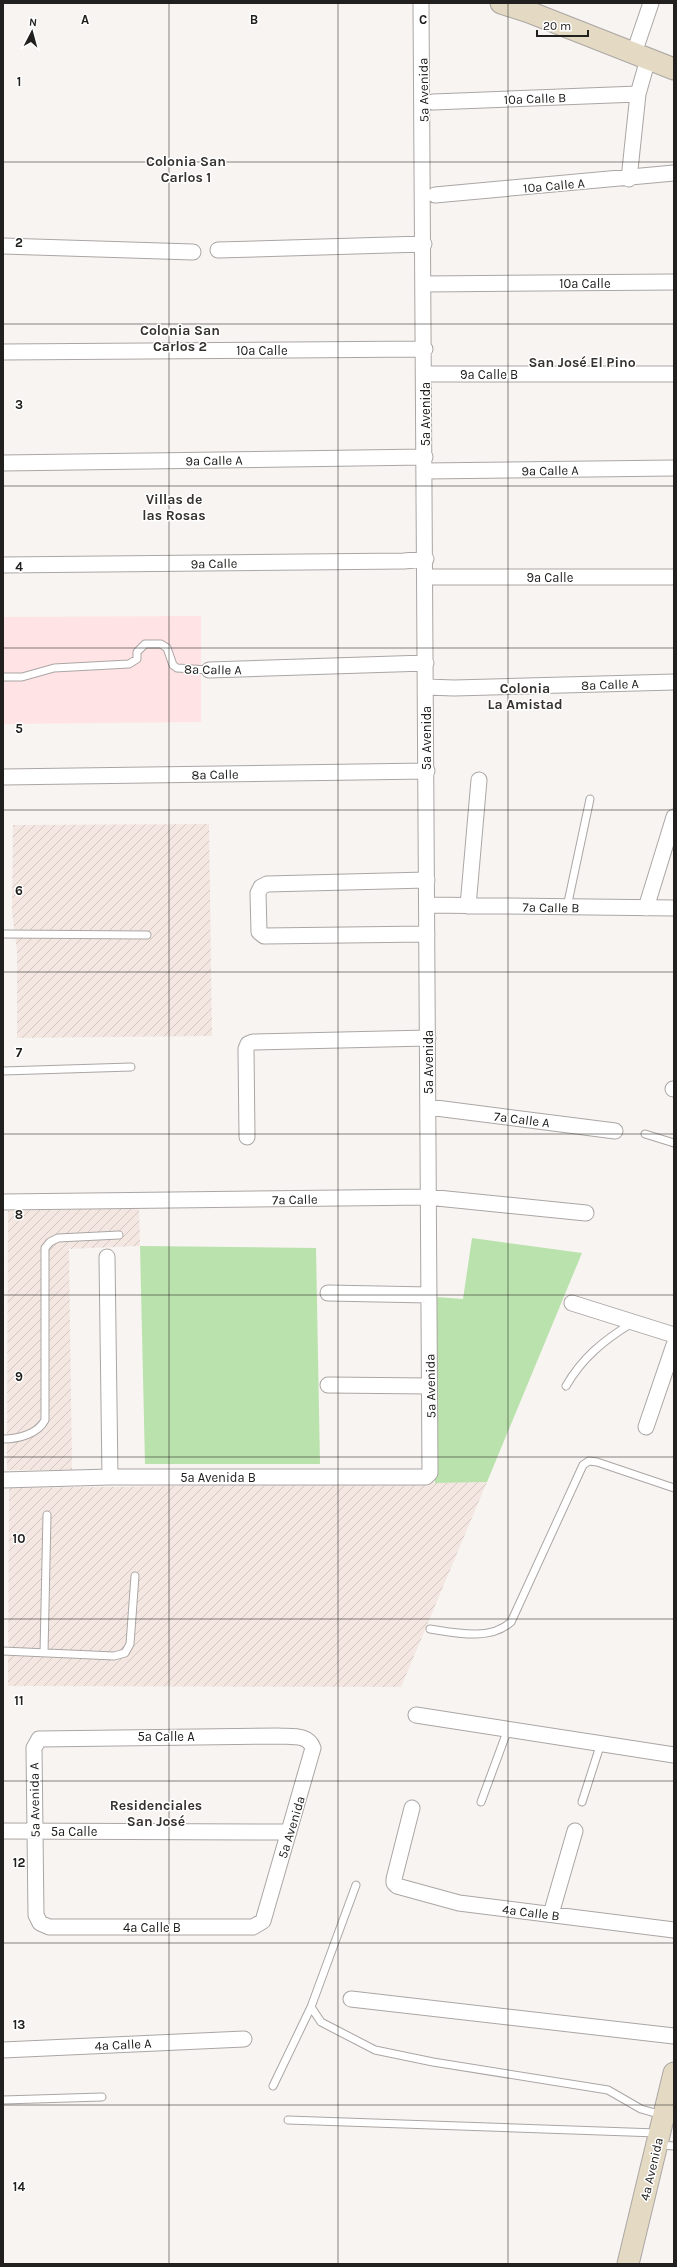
<svg xmlns="http://www.w3.org/2000/svg" width="677" height="2267" font-family="Karla,sans-serif">
<defs>
<pattern id="industrial-furrows" width="10" height="10" patternUnits="userSpaceOnUse"><rect width="10" height="10" fill="#f4e7e1"/><path d="M-1 1l2-2M0 10L10 0M9 11l2-2" fill="none" stroke="#d1c6c1"/></pattern>
</defs>
<rect width="100%" height="100%" fill="#f8f4f1"/>
<path fill="url(#industrial-furrows)" d="M209,824L212,1036L17,1038V950L12,912L13,825Z
M139,1207L140,1246L69,1249L72,1470H7L8,1211Z
M487,1482L401,1687L8,1686L9,1488Z"/>
<path fill="#ffe3e5" d="M201,616V722L3,724V617Z"/>
<path fill="#bae2ad" d="M472,1238L582,1253L487,1482L435,1483L436,1297L463,1299Z
M140,1246L316,1248L320,1464H145Z"/>
<g fill="none" stroke-linecap="round" stroke-linejoin="round">
<defs>
<path id="lane" d="M3,677H22L54,668L129,664L137,659V652L145,644H161L167,648L173,665L177,668L209,670
M567,907L590,799
M3,934L147,935
M3,1071L131,1067
M645,1134L674,1143
M566,1386C582,1358 604,1340 632,1323
M3,1439C18,1439 38,1434 45,1420V1248L50,1242L58,1238L119,1235
M430,1629C456,1633 490,1641 511,1622L583,1465L589,1461L597,1462L674,1488
M3,1651L114,1656L125,1653L130,1644L135,1576
M44,1653L47,1515
M481,1802L508,1729
M582,1802L601,1743
M356,1885L311,2007L321,2022L375,2050L433,2062L608,2090L641,2109L662,2115
M273,2086L311,2007
M3,2100L102,2097
M288,2120L657,2133
M659,2145L674,2146"/>
<path id="street" d="M634,53L651,3
M433,102L638,94
M629,179L638,94L648,59
M435,195L674,173
M3,246L193,252
M218,250L424,244
M424,284L674,282
M3,352L425,349
M425,374H674
M3,463L425,457
M425,471L674,468
M3,565L404,561L426,559
M426,577H674
M209,670L426,663
M426,687L454,688L674,682
M3,777L427,771
M427,880L267,884L261,887L258,893L259,932L264,936L427,934
M427,905L674,908
M468,906L479,780
M646,908L674,817
M673,1089H674
M428,1107L615,1131
M247,1137L246,1049L248,1044L253,1042L428,1038
M3,1202L427,1197L586,1213
M107,1257L110,1477
M328,1293L429,1295
M572,1303L674,1335
M328,1385L429,1386
M646,1427L674,1345
M3,1480L110,1477H426L430,1473L421,3
M416,1715L674,1755
M278,1736C292,1737 308,1734 313,1748L263,1921L253,1927H49L40,1923L36,1915L34,1748L39,1739Z
M412,1808L394,1879V1883L397,1886L459,1903L674,1930
M3,1831L289,1832
M551,1914L575,1831
M351,1999L674,2036
M3,2050L244,2039"/>
<path id="secondary" d="M501,3L529,12L674,69
M628,2264L674,2073"/>
</defs>
<use href="#lane" stroke="#aba6a4" stroke-width="9"/>
<use href="#street" stroke="#aba6a4" stroke-width="17"/>
<use href="#secondary" stroke="#aba6a4" stroke-width="23"/>
<use href="#lane" stroke="#fff" stroke-width="7"/>
<use href="#street" stroke="#fff" stroke-width="15"/>
<use href="#secondary" stroke="#e4dac3" stroke-width="21"/>
</g>
<path fill="none" stroke="#21201f" stroke-width="1" stroke-opacity="0.55" d="M169,3V2264M338,3V2264M508,3V2264M3,162H674M3,324H674M3,486H674M3,648H674M3,810H674M3,972H674M3,1134H674M3,1295H674M3,1457H674M3,1619H674M3,1781H674M3,1943H674M3,2105H674"/>
<g text-anchor="middle" stroke-width="3" stroke-linejoin="round" paint-order="stroke">
<g font-size="13" fill="#21201f" stroke="#fff">
<text transform="translate(423 90) rotate(-91)" y="5">5a Avenida</text>
<text transform="translate(535 98) rotate(-2)" y="5">10a Calle B</text>
<text transform="translate(554 185) rotate(-5)" y="5">10a Calle A</text>
<text x="585" y="288">10a Calle</text>
<text x="262" y="355">10a Calle</text>
<text x="489" y="379">9a Calle B</text>
<text transform="translate(425 414) rotate(-90)" y="5">5a Avenida</text>
<text transform="translate(214 460) rotate(-1)" y="5">9a Calle A</text>
<text transform="translate(550 470) rotate(-1)" y="5">9a Calle A</text>
<text transform="translate(214 563) rotate(-1)" y="5">9a Calle</text>
<text x="550" y="582">9a Calle</text>
<text transform="translate(213 669) rotate(1)" y="5">8a Calle A</text>
<text transform="translate(610 684) rotate(-2)" y="5">8a Calle A</text>
<text transform="translate(426 738) rotate(-90)" y="5">5a Avenida</text>
<text transform="translate(215 774) rotate(-1)" y="5">8a Calle</text>
<text transform="translate(551 907) rotate(1)" y="5">7a Calle B</text>
<text transform="translate(428 1062) rotate(-90)" y="5">5a Avenida</text>
<text transform="translate(522 1119) rotate(7)" y="5">7a Calle A</text>
<text transform="translate(295 1199) rotate(-1)" y="5">7a Calle</text>
<text transform="translate(430 1386) rotate(-91)" y="5">5a Avenida</text>
<text x="218" y="1482">5a Avenida B</text>
<text x="166" y="1741">5a Calle A</text>
<text transform="translate(34 1800) rotate(-91)" y="5">5a Avenida A</text>
<text transform="translate(291 1827) rotate(-73)" y="5">5a Avenida</text>
<text x="74" y="1836">5a Calle</text>
<text transform="translate(531 1912) rotate(7)" y="5">4a Calle B</text>
<text x="152" y="1932">4a Calle B</text>
<text transform="translate(123 2044) rotate(-3)" y="5">4a Calle A</text>
<text transform="translate(651 2169) rotate(-77)" y="5">4a Avenida</text>
</g>
<g font-size="14" font-weight="bold" fill="#35312f" stroke="#fff">
<text x="186" y="166">Colonia San<tspan x="186" dy="16">Carlos 1</tspan></text>
<text x="180" y="335">Colonia San<tspan x="180" dy="16">Carlos 2</tspan></text>
<text x="582" y="367">San José El Pino</text>
<text x="174" y="504">Villas de<tspan x="174" dy="16">las Rosas</tspan></text>
<text x="525" y="693">Colonia<tspan x="525" dy="16">La Amistad</tspan></text>
<text x="156" y="1810">Residenciales<tspan x="156" dy="16">San José</tspan></text>
</g>
</g>
<g font-size="13" text-anchor="middle" font-weight="bold" fill="#21201f" stroke="#fff" stroke-width="3" stroke-linejoin="round" paint-order="stroke">
<text x="85" y="24">A</text>
<text x="254" y="24">B</text>
<text x="423" y="24">C</text>
<text x="19" y="86">1</text>
<text x="19" y="247">2</text>
<text x="19" y="409">3</text>
<text x="19" y="571">4</text>
<text x="19" y="733">5</text>
<text x="19" y="895">6</text>
<text x="19" y="1057">7</text>
<text x="19" y="1219">8</text>
<text x="19" y="1381">9</text>
<text x="19" y="1543">10</text>
<text x="19" y="1705">11</text>
<text x="19" y="1867">12</text>
<text x="19" y="2029">13</text>
<text x="19" y="2191">14</text>
</g>
<rect width="677" height="2267" fill="none" stroke="#21201f" stroke-width="8"/>
<g transform="translate(32 32) rotate(6)" stroke="#ffffff" stroke-width="3" paint-order="stroke">
<path d="M0-3L7 15L0 10L-7 15Z" fill="#21201f"/>
<text y="-6" font-size="11" font-weight="bold" text-anchor="middle" fill="#21201f">N</text>
</g>
<path d="M537 30v6h51v-6" fill="none" stroke="#21201f" stroke-width="2"/>
<text x="543" y="30" font-size="12" fill="#21201f" stroke="#ffffff" stroke-width="3" paint-order="stroke">20 m</text>
</svg>
